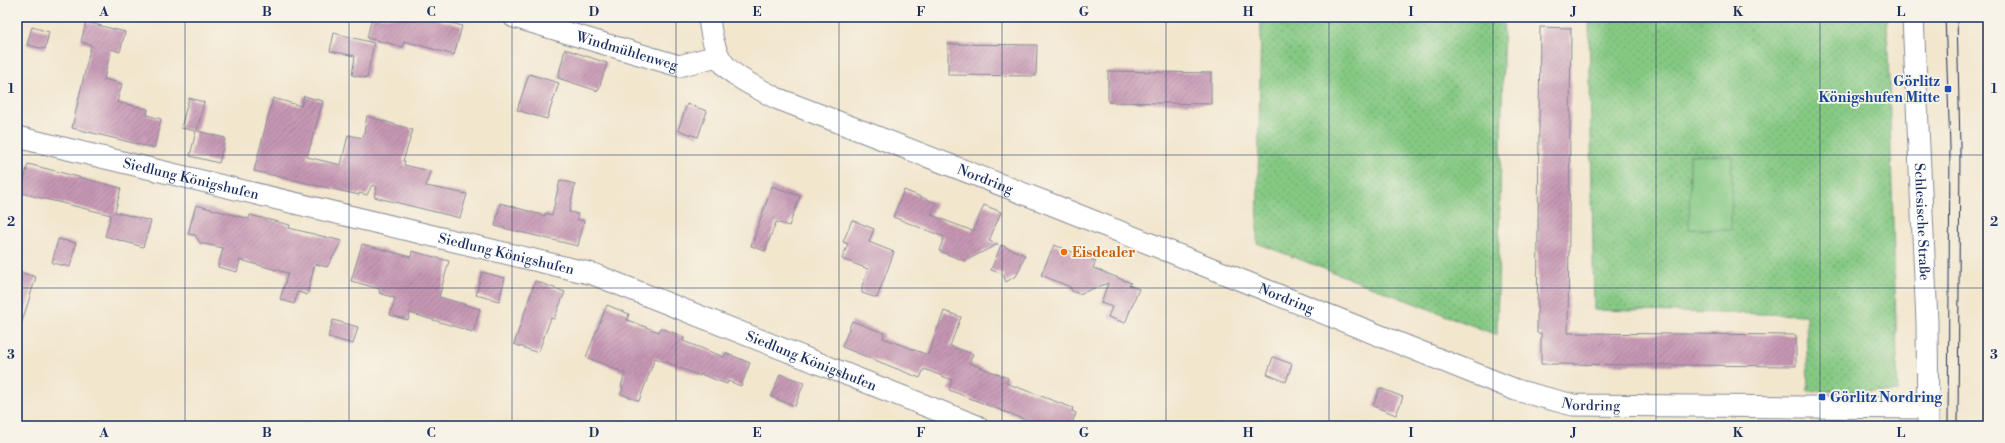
<svg xmlns="http://www.w3.org/2000/svg" width="2005" height="443" font-family="'Libre Bodoni',serif">
<defs>
<pattern id="grass-dots" width="8" height="8" patternUnits="userSpaceOnUse"><rect width="8" height="8" fill="#85c983"/><path d="M2 2h.1M6 6h.1" fill="none" stroke="#6ca46e" stroke-width="1.8" stroke-linecap="round"/></pattern>
<pattern id="building-hatch" width="6" height="6" patternUnits="userSpaceOnUse"><rect width="6" height="6" fill="#c696b3"/><path d="M-1 1l2-2M0 6l6-6M5 7l2-2" fill="none" stroke="#a07b95"/></pattern>
</defs>
<rect width="100%" height="100%" fill="#f7f3e8"/>
<filter id="ink" filterUnits="userSpaceOnUse"><feTurbulence type="fractalNoise" baseFrequency=".025" numOctaves="2"/><feDisplacementMap in="SourceGraphic" scale="8" xChannelSelector="R" yChannelSelector="G"/><feConvolveMatrix kernelMatrix="1 2 1 2 8 2 1 2 1" color-interpolation-filters="sRGB"/></filter>
<filter id="wash" filterUnits="userSpaceOnUse"><feTurbulence type="fractalNoise" baseFrequency=".012" numOctaves="4" result="noise"/><feDisplacementMap in="SourceGraphic" scale="16" xChannelSelector="R" yChannelSelector="G"/><feGaussianBlur stdDeviation="0.9" result="paint"/><feColorMatrix in="noise" values="0 0 0 0 0 0 0 0 0 0 0 0 0 0 0 0 0 1.4 0 .05"/><feComposite in="paint" operator="in"/></filter>
<g filter="url(#wash)">
<rect width="100%" height="100%" fill="#f2e6cd"/>
<path fill="url(#grass-dots)" stroke="#507c70" d="M1261,17H1504L1497,335L1257,243Z
M1589,17H1887L1898,392L1808,391L1806,315L1594,310Z"/>
<path fill="#85c983" stroke="#507c70" d="M1690,155L1732,156L1731,230L1689,229Z"/>
<g id="blocks">
<path fill="url(#building-hatch)" d="M372,17H429L462,26L454,55L404,41L403,47L367,38Z
M86,22L125,32L120,52L111,49L104,79L122,84L117,102L148,109L147,115L161,119L154,148L72,128L91,45L81,42Z
M32,27L49,32L45,49L27,45Z
M1540,27L1571,28L1568,333L1796,335V366L1541,364V333H1537Z
M334,33L374,43L367,78L352,75L355,56L330,51Z
M948,44L1037,45L1036,76L948,75Z
M565,49L607,63L598,91L558,78Z
M1108,71L1211,73V104L1108,102Z
M529,74L559,83L547,119L517,110Z
M304,96L323,101L307,157L341,165L348,135L363,138L367,116L413,130L403,161H405L404,165L430,171L426,186L467,194L460,218L374,197L377,187L372,185L367,195L359,193V195L254,171L273,98L301,106Z
M189,98L204,102L197,131L225,138L219,163L190,156L196,131L181,128Z
M687,104L707,111L698,137L678,130Z
M28,164L121,188L115,212L151,221L143,247L105,236L111,215L21,193Z
M560,180L575,184L569,212L578,214L577,219L584,221L578,246L495,226L500,203L545,216V213L552,215Z
M772,186L800,196L789,226L776,222L765,251L751,246Z
M904,190L936,203L931,215L973,231L984,205L1001,212L989,241L998,244L965,261L939,251L944,237L893,217Z
M196,205L249,219L250,215L290,225L289,228L342,241L327,267L315,264L307,295L298,292L294,304L280,299L288,273L240,260L237,272L218,267L223,248L200,243L195,235L188,234Z
M852,220L874,229L869,242L894,252L877,298L862,293V286L868,269L842,259L848,244L843,242Z
M58,239L76,243L70,267L52,263Z
M362,244L411,257L412,251L449,261L439,297L480,309L473,332L410,313L408,320L390,315L395,298L379,293L380,289L351,281Z
M1001,245L1025,255L1017,275L1006,282L1003,274L991,270Z
M1054,245L1096,261L1093,268L1131,283L1129,285L1139,289L1125,323L1108,317L1112,307L1101,303L1108,283L1079,294L1072,291L1070,287L1041,275Z
M17,271L36,277L21,325L17,324Z
M482,272L505,278L499,301L476,295Z
M535,281L565,292L554,319L551,318L538,353L514,344Z
M607,305L629,314L627,320L659,332L661,328L684,337L683,341L724,357L726,353L750,363L741,386L728,381L727,384L700,374V376L655,358L639,401L621,394L623,387L621,386L625,373L586,357Z
M944,311L961,317L950,346L973,354L969,363L1008,378L1006,383L1073,408L1072,411L1076,413L1071,426H1041L949,390L952,380L924,369L920,378L842,347L852,321L884,333L883,338L928,355Z
M333,320L358,327L353,344L328,337Z
M1273,357L1292,364L1286,382L1267,374Z
M780,374L804,383L795,406L771,397Z
M1380,388L1403,397L1396,415L1373,406Z"/>
</g>
</g>
<g filter="url(#ink)">
<use href="#blocks" fill-opacity="0" stroke="#868a96" stroke-width="1"/>
<g fill="none" stroke-linecap="round" stroke-linejoin="round">
<defs>
<g id="minor">
<path id="s1" d="M514,17L679,66L717,56"/>
<path id="s2" d="M709,17C714,70 732,74 776,98L1048,203L1516,390L1573,405L1928,408"/>
<path id="s3" d="M1913,17L1927,322L1928,426"/>
<path id="s4" d="M17,137L593,274L977,426"/>
</g>
</defs>
<use href="#minor" stroke="#868a96" stroke-width="23"/>
<use href="#minor" stroke="#fff" stroke-width="21"/>
<path stroke="#1b2f5e" stroke-width="1" d="M1945,17L1950,146L1948,426
M1957,17L1960,146L1958,426"/>
</g>
</g>
<path fill="none" stroke="#1b2f5e" stroke-width="1" stroke-opacity="0.55" d="M185,17V426M349,17V426M512,17V426M676,17V426M839,17V426M1002,17V426M1166,17V426M1329,17V426M1493,17V426M1656,17V426M1820,17V426M17,155H1988M17,288H1988"/>
<g fill="#1a4fb4" stroke="#f7f3e8" stroke-width="1.5">
<rect x="1944" y="85" width="8" height="8" rx="2"/>
<rect x="1818" y="393" width="8" height="8" rx="2"/>
</g>
<circle fill="#e8710a" stroke="#f7f3e8" stroke-width="1.5" cx="1064" cy="252" r="4"/>
<g text-anchor="middle" stroke-width="3.5" stroke-linejoin="round" paint-order="stroke">
<g font-size="14" fill="#1b2f5e" stroke="#f7f3e8">
<text dy="5" stroke="none"><textPath href="#s1" startOffset="118">Windmühlenweg</textPath></text>
<text dy="5" stroke="none"><textPath href="#s4" startOffset="179">Siedlung Königshufen</textPath></text>
<text dy="5" stroke="none"><textPath href="#s2" startOffset="337">Nordring</textPath></text>
<text dy="5" stroke="none"><textPath href="#s3" startOffset="205">Schlesische Straße</textPath></text>
<text dy="5" stroke="none"><textPath href="#s4" startOffset="503">Siedlung Königshufen</textPath></text>
<text dy="5" stroke="none"><textPath href="#s2" startOffset="661">Nordring</textPath></text>
<text dy="5" stroke="none"><textPath href="#s4" startOffset="827">Siedlung Königshufen</textPath></text>
<text dy="5" stroke="none"><textPath href="#s2" startOffset="985">Nordring</textPath></text>
</g>
<g font-size="14" font-weight="bold" fill="#164399" stroke="#f7f3e8" text-anchor="end">
<text x="1940" y="86">Görlitz<tspan x="1940" dy="16">Königshufen Mitte</tspan></text>
<text x="1830" y="402" text-anchor="start">Görlitz Nordring</text>
</g>
<g font-size="14" font-weight="bold" fill="#c56008" stroke="#f7f3e8" text-anchor="start">
<text x="1072" y="257">Eisdealer</text>
</g>
</g>
<rect width="2005" height="443" fill="none" stroke="#f7f3e8" stroke-width="44"/>
<rect x="22" y="22" width="1961" height="399" fill="none" stroke="#1b2f5e" stroke-width="1.5"/>
<g font-size="13" text-anchor="middle" font-weight="bold" fill="#1b2f5e">
<text x="104" y="16">A</text>
<text x="267" y="16">B</text>
<text x="431" y="16">C</text>
<text x="594" y="16">D</text>
<text x="757" y="16">E</text>
<text x="921" y="16">F</text>
<text x="1084" y="16">G</text>
<text x="1248" y="16">H</text>
<text x="1411" y="16">I</text>
<text x="1574" y="16">J</text>
<text x="1738" y="16">K</text>
<text x="1901" y="16">L</text>
<text x="11" y="93">1</text>
<text x="1994" y="93">1</text>
<text x="11" y="226">2</text>
<text x="1994" y="226">2</text>
<text x="11" y="359">3</text>
<text x="1994" y="359">3</text>
<text x="104" y="437">A</text>
<text x="267" y="437">B</text>
<text x="431" y="437">C</text>
<text x="594" y="437">D</text>
<text x="757" y="437">E</text>
<text x="921" y="437">F</text>
<text x="1084" y="437">G</text>
<text x="1248" y="437">H</text>
<text x="1411" y="437">I</text>
<text x="1574" y="437">J</text>
<text x="1738" y="437">K</text>
<text x="1901" y="437">L</text>
</g>
</svg>
